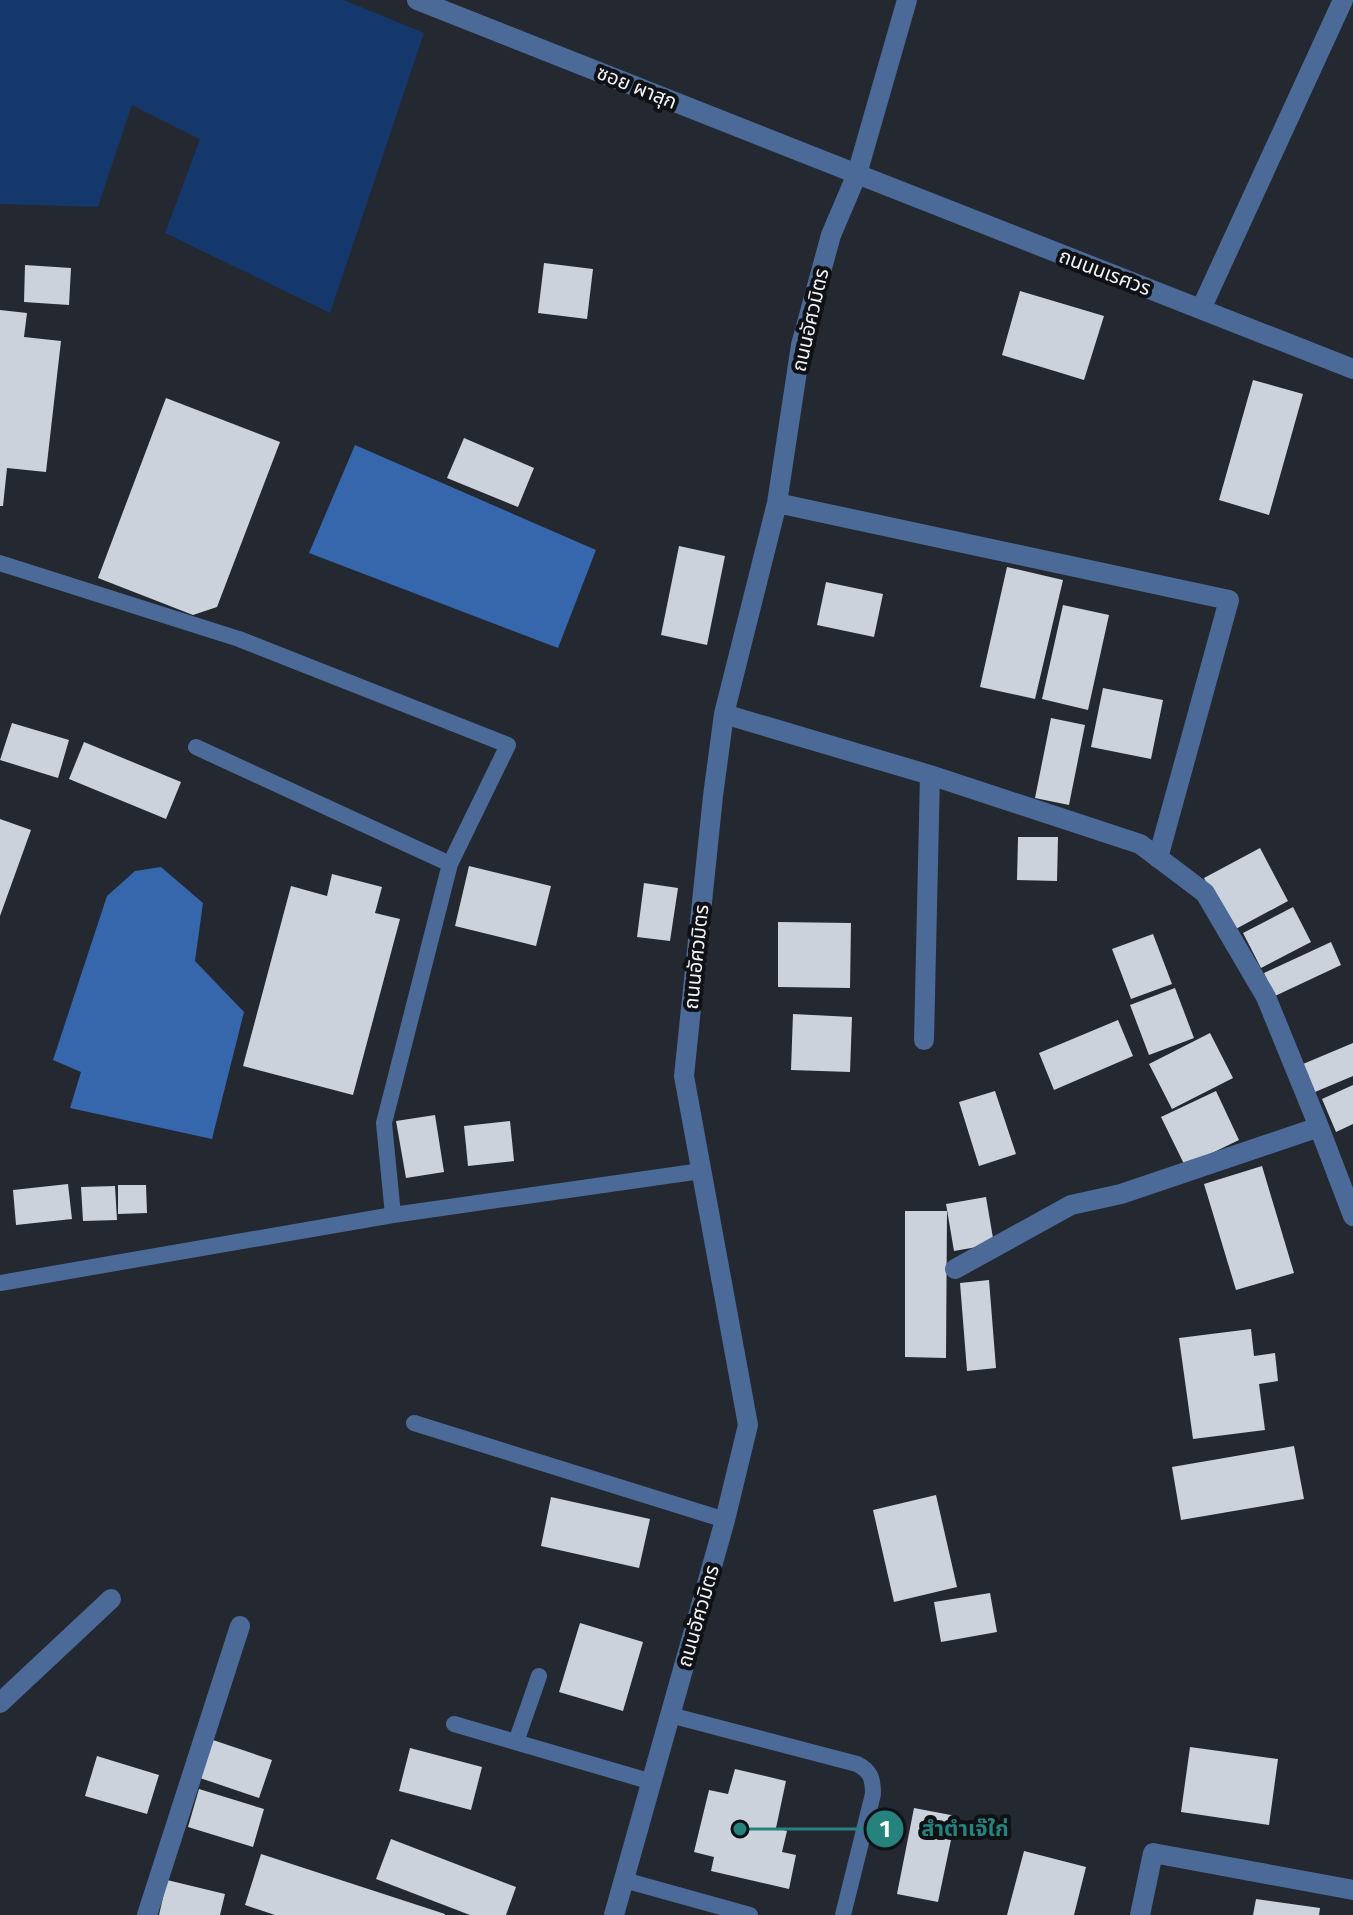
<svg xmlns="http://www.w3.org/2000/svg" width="1353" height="1915" font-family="'Fira Sans','Noto Sans Thai',sans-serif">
<rect width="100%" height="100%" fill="#242830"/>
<path fill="#14386c" d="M0,0H344L424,33L330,313L165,233L200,139L132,105L98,207L0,204Z"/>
<path fill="#3666ac" d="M355,445L596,550L558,648L309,553Z
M161,867L203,903L195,961L244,1012L212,1139L70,1108L81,1072L53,1060L107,896L135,871Z"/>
<path fill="#cbd2dc" d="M544,263L593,269L587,319L538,313Z
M25,265L71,268L69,305L24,302Z
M1020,291L1104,316L1084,380L1002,355Z
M0,310L27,313L24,337L61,341L46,472L7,468L3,506H0Z
M1253,380L1303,394L1269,515L1219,500Z
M166,398L280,442L217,607L193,615L98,578Z
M464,438L534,468L518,507L447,478Z
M679,546L725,556L707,645L661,635Z
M1007,567L1063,580L1035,699L980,687Z
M826,582L883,594L874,637L817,625Z
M1063,605L1109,615L1088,710L1042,699Z
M1103,688L1163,700L1151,759L1091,747Z
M1051,718L1085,725L1069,805L1035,798Z
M12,723L69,740L58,778L0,760Z
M84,742L181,782L166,819L69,779Z
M0,819L31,830L0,916Z
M1018,837H1058L1057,881L1017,880Z
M1260,848L1288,901L1232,931L1204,878Z
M469,866L551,886L536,946L455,926Z
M332,874L382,887L375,913L400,919L353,1095L243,1066L291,886L327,896Z
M644,883L678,888L670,941L637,937Z
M1293,907L1311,942L1261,968L1243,933Z
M778,922L851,923L850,988L778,987Z
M1153,934L1172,984L1131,999L1112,949Z
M1331,942L1341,965L1275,996L1264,973Z
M1175,988L1194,1038L1149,1055L1130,1005Z
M793,1014L852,1017L850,1072L791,1070Z
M1118,1020L1133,1056L1054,1090L1039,1053Z
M1210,1033L1233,1078L1172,1109L1149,1064Z
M1353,1043V1076L1315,1092L1303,1064Z
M1353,1085V1124L1336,1132L1322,1099Z
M995,1091L1016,1154L979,1166L959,1102Z
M1216,1091L1239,1140L1185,1166L1161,1117Z
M435,1115L444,1172L406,1178L396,1121Z
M510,1121L514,1161L468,1166L464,1126Z
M1262,1166L1294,1273L1236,1290L1204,1184Z
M68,1184L72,1219L16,1225L13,1190Z
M118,1185H146L147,1213L118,1214Z
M115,1186L117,1220L83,1221L81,1187Z
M986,1197L994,1244L954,1251L946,1204Z
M905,1211H947L946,1358L905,1357Z
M989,1280L996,1368L967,1371L960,1283Z
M1251,1329L1254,1356L1275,1353L1278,1381L1259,1384L1265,1430L1193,1439L1179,1338Z
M1294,1446L1304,1499L1181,1520L1172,1467Z
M936,1495L957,1587L894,1602L873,1510Z
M551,1497L650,1519L639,1568L541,1546Z
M990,1593L997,1632L941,1642L934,1602Z
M580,1623L643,1642L623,1711L559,1692Z
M213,1740L272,1760L259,1798L200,1778Z
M1190,1747L1278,1759L1269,1825L1181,1812Z
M410,1748L482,1767L471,1810L399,1791Z
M97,1756L159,1775L147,1814L85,1796Z
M735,1769L786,1781L776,1828L787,1831L782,1852L796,1855L789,1889L711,1871L714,1857L694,1852L709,1790L728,1794Z
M199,1789L264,1809L253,1847L188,1827Z
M914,1808L956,1816L938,1902L897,1894Z
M391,1839L516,1887L506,1915H470L376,1879Z
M1024,1851L1086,1867L1074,1915H1007Z
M261,1854L445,1914V1915H275L245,1905Z
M167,1880L225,1894L220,1915H159Z
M1256,1899L1320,1908L1319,1915H1253Z"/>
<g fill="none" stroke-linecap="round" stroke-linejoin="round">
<path stroke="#4b6a98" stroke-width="16" d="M0,563L239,639L508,745L450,864L384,1123L393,1215
M196,747L450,864
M0,1283L393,1215L701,1171
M414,1423L725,1520
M670,1715L857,1764C871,1771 873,1779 873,1794L843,1915
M454,1724L652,1782
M516,1742L539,1676
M624,1880L750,1915"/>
<path stroke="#4b6a98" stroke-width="20" d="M417,0L857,174
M1201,309L1343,0
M777,503L1229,600L1158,858
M724,714L930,775L1140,844L1205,893L1266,997L1319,1127
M924,1040L930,775
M955,1269L1071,1205L1121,1194L1319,1127L1353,1216
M0,1703L111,1599
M147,1915L240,1626
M614,1915L725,1520L748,1425L684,1076L713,796L724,714L777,503L801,345L831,235L857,174L907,0
M1140,1915L1153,1853L1353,1890"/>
<path stroke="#4b6a98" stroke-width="20" d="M857,174L1353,369"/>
</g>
<g text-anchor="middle" stroke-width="8" stroke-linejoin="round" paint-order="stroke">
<g font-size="20" fill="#f0f3f8" stroke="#0f1114">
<text transform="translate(637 87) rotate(22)" y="7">ซอย ผาสุก</text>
<text transform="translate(1105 272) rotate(21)" y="7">ถนนนเรศวร</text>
<text transform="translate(810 320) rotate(-77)" y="7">ถนนอัศวมิตร</text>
<text transform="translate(696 957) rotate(-84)" y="7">ถนนอัศวมิตร</text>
<text transform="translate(698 1616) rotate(-74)" y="7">ถนนอัศวมิตร</text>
</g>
</g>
<path fill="none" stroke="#26827c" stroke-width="3" d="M740 1829L885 1829"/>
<g fill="#26827c" stroke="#0f1114" stroke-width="3">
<circle cx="740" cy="1829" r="8"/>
<circle cx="885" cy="1829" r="20"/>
</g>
<g font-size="24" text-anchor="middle" font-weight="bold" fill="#fff">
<text x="885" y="1837">1</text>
</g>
<g font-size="22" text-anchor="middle" font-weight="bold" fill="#26827c" stroke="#0f1114" stroke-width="8" stroke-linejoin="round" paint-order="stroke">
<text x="965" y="1836">สำตำเจ๊ใก่</text>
</g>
</svg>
